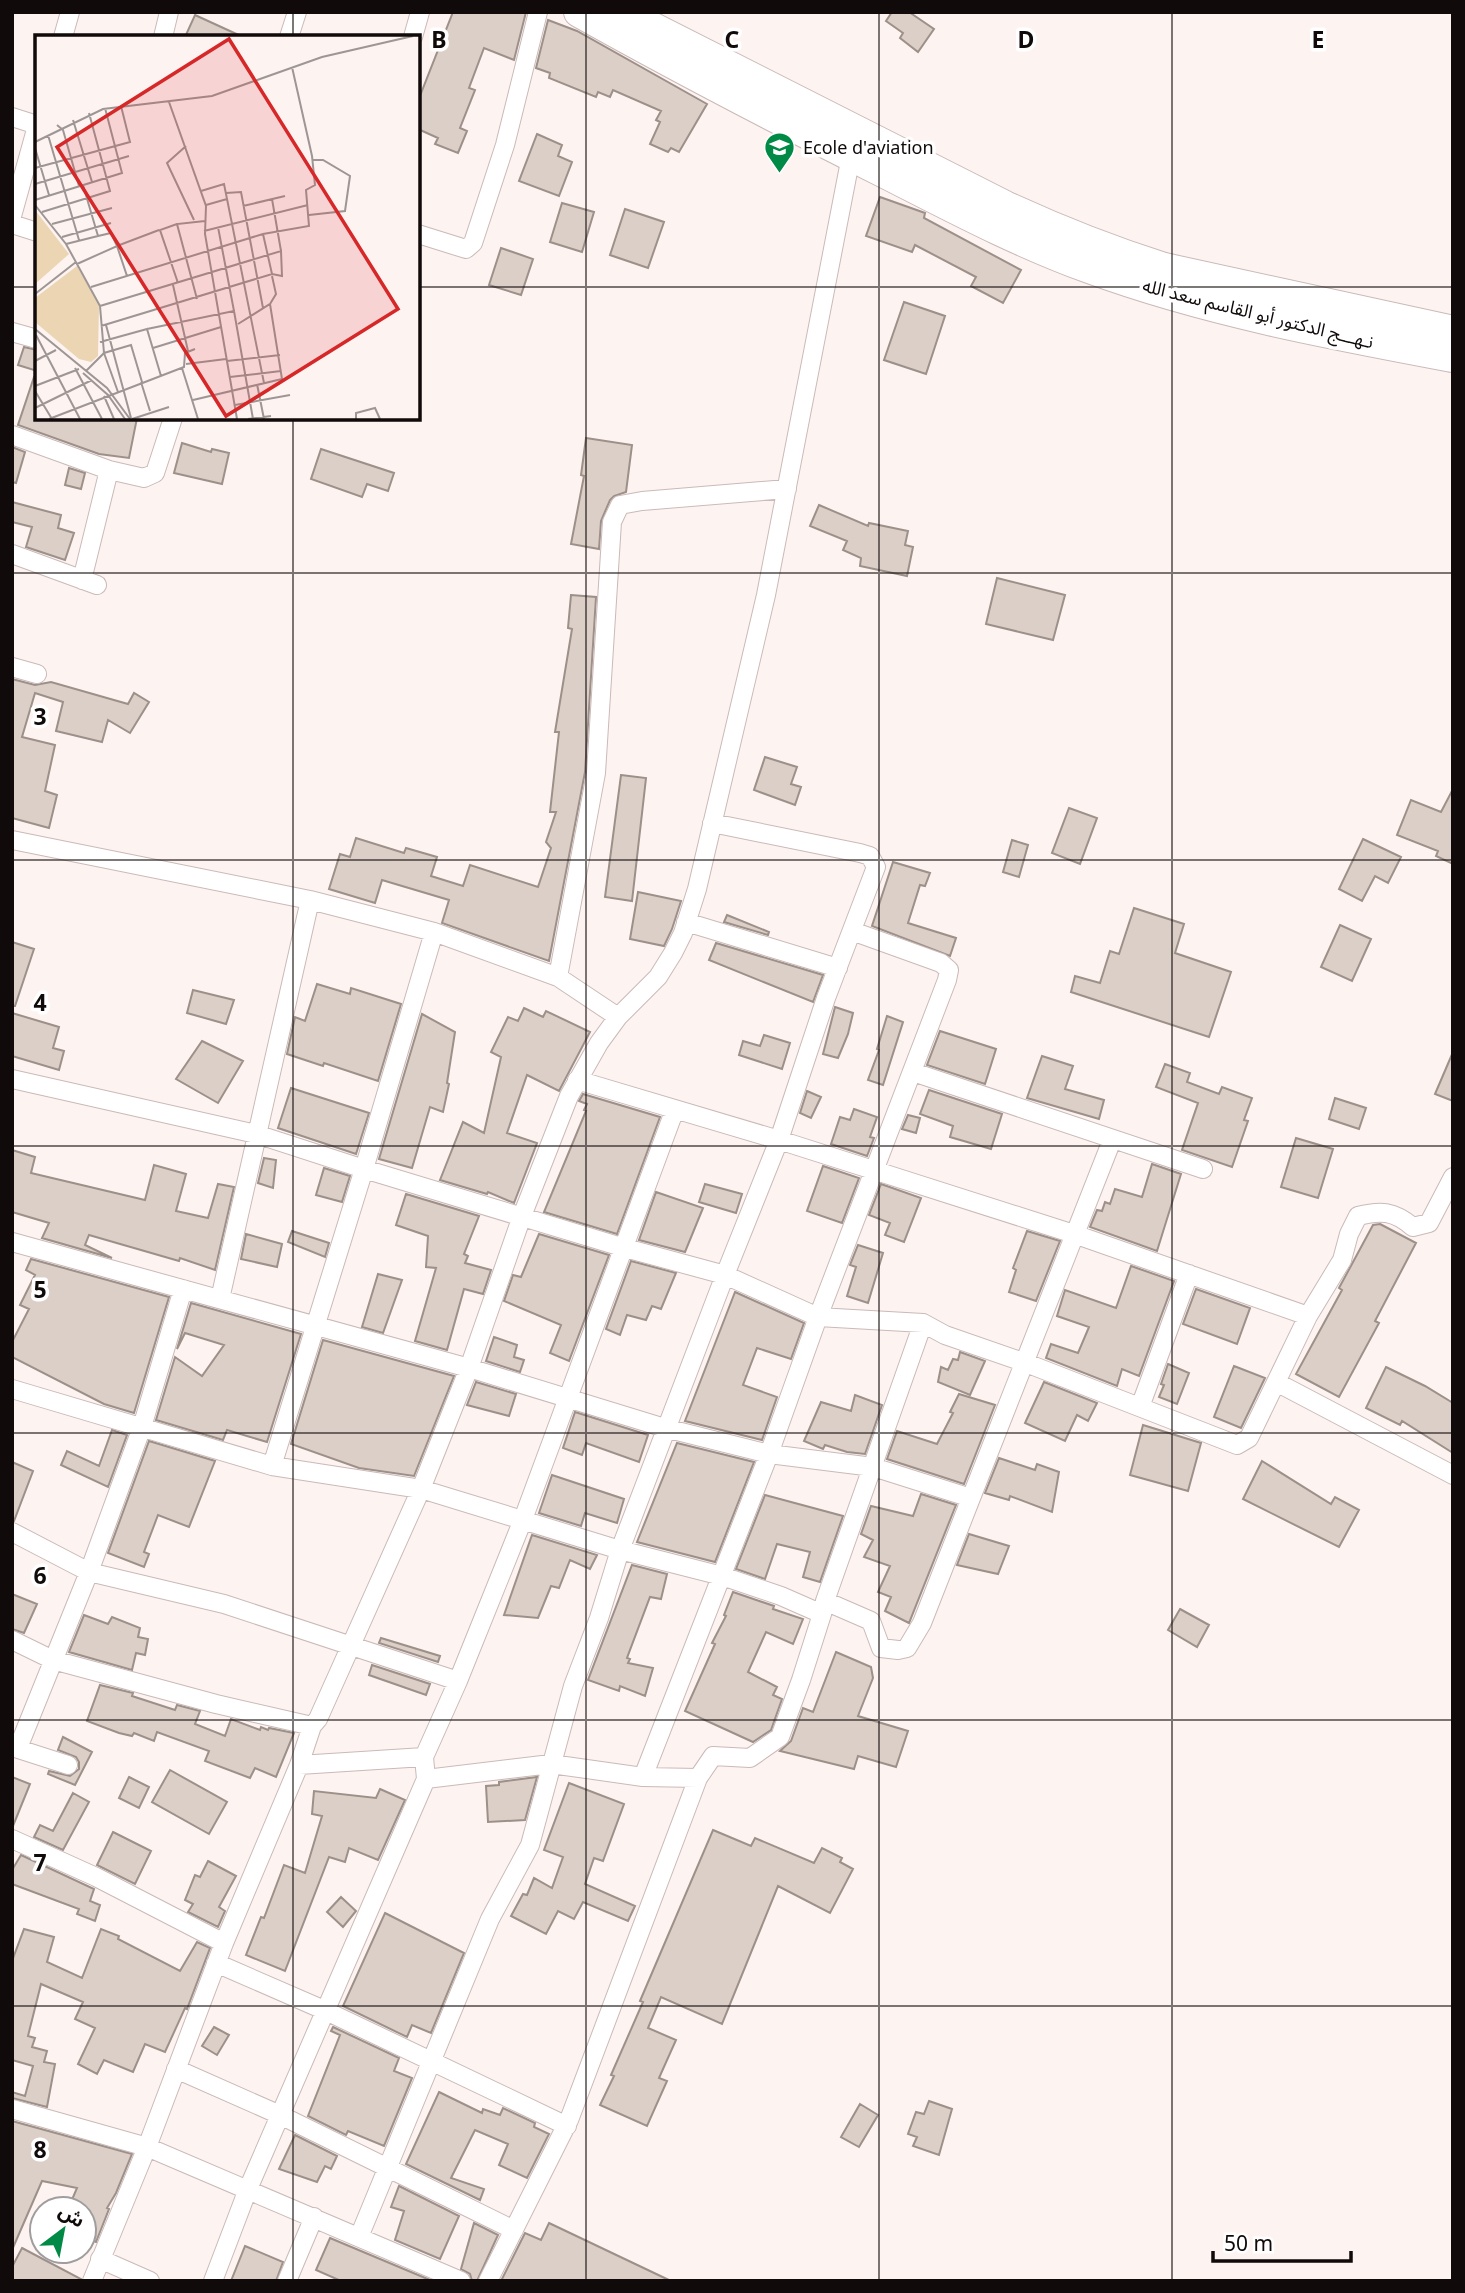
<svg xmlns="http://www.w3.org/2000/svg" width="1465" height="2293" font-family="'Noto Sans','Noto Sans Arabic',sans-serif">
<rect width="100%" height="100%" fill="#fdf3f1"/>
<path fill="#dccfc7" stroke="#9d9089" stroke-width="2" d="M453,12H526L514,60L484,48L469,88L475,90L460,128L467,131L458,153L435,144L438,138L418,129V101Z
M892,12H909L934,29L918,52L900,38L903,33L886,21Z
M195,15L243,37H185Z
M548,20L577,31L707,104L679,152L671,148L668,152L650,144L660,122L656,120L661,111L613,90L610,97L598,92L596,97L549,78L550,73L536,68Z
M537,134L562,145L558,156L572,162L559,196L519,181Z
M880,197L925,213L924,218L1021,270L1003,303L971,286L976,277L915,245L912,252L866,236Z
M562,203L594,212L582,252L550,242Z
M625,209L664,222L648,268L610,255Z
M501,248L533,259L521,295L489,285Z
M904,302L945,316L926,374L884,360Z
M24,347L37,350V371L18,365Z
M34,377H37V418H137L129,458L99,454L18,425Z
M586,438L632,445L626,492L614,496L610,500L601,521L599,549L571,544L584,476L581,475Z
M182,443L211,452L212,449L229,453L222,484L174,473Z
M12,447L25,452L16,483L12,482Z
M321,449L394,473L388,491L367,484L362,497L311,479Z
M69,468L85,473L81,489L65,485Z
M12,502L61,515L58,528L74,533L65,560L26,547L32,527L12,522Z
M819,505L868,526L869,523L908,531L905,545L913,547L907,576L860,566L861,558L843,550L847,541L810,526Z
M997,578L1065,595L1053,640L986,624Z
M571,595L596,597L585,772L549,961L442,923L449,900L382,880L375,903L329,889L340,854L350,857L356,838L404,853L406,848L437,857L431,876L463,886L470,865L538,887L551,848L546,842L556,812H550L559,732H555L572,629L568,628Z
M12,679L35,685L51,682L128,704L134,693L149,702L130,733L108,720L102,742L56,731L63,702L35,693L22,737L55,745L45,791L57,795L49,828L12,818Z
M765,757L797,767L791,784L801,787L795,805L754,790Z
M621,775L646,778L632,901L605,897Z
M1453,789V864L1436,856L1438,851L1397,835L1411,800L1441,812Z
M1069,808L1097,818L1080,864L1052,853Z
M1363,839L1401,857L1388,883L1375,876L1362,901L1339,889Z
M1012,840L1028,845L1019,877L1003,872Z
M893,862L930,873L925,886L920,885L908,923L956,938L950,956L872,926Z
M638,892L681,901L672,929L664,946L630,939Z
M1134,908L1184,924L1175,953L1231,972L1209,1037L1071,992L1075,976L1100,983L1110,951L1119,954Z
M727,915L769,932L768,935L724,922Z
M1340,925L1371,939L1352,981L1321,967Z
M12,942L34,949L15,1006H12Z
M716,943L823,975L813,1002L709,960Z
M317,984L350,994L351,988L401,1004L378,1081L324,1063L323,1066L287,1054L295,1017L305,1021Z
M193,990L234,1000L226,1024L187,1013Z
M835,1007L853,1013L848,1034L838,1058L823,1054Z
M524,1008L543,1017L546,1011L590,1032L559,1091L527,1075L507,1133L537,1143L514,1203L488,1192L487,1194L440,1180L463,1122L484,1133L501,1057L491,1052L508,1017L518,1021Z
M12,1013L59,1027L53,1048L64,1051L59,1070L12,1056Z
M422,1014L455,1032L447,1083L449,1084L443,1112L430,1107L412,1168L379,1159Z
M887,1016L903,1022L883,1085L868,1080L879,1050L877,1049Z
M940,1031L996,1049L985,1084L927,1065Z
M764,1035L790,1043L782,1069L739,1055L743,1041L760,1046Z
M202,1041L243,1061L218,1103L176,1079Z
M1453,1052V1101L1435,1094Z
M1042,1056L1073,1066L1065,1089L1104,1100L1099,1119L1027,1098Z
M1165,1064L1190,1073L1187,1082L1219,1094L1222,1087L1252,1098L1244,1120L1248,1121L1232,1167L1182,1150L1198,1103L1156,1087Z
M291,1088L369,1113L356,1154L278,1128Z
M929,1090L1002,1114L991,1149L950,1137L953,1126L920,1114Z
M807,1091L821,1097L811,1118L800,1113Z
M583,1094L660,1117L617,1234L544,1212L586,1111L584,1110L587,1104L579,1101Z
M1335,1098L1366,1108L1359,1129L1329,1119Z
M854,1109L877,1117L870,1137L874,1138L867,1156L831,1144L840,1117L850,1120Z
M908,1115L920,1118L916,1133L902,1129Z
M1296,1138L1333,1149L1318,1198L1281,1187Z
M12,1150L35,1157L31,1173L145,1200L154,1165L186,1174L176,1211L208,1218L218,1184L234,1187L215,1270L180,1258L179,1261L89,1235L85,1245L112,1258L42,1238L49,1223L12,1212Z
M264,1158L276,1160L273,1188L258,1183Z
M1152,1164L1181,1174L1157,1251L1090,1227L1097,1210L1102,1211L1105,1202L1110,1204L1115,1189L1142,1197Z
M823,1166L859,1178L842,1223L807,1211Z
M324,1168L350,1176L342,1202L316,1195Z
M705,1184L742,1194L736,1213L699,1202Z
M881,1184L921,1198L904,1242L885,1235L890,1223L869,1215Z
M656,1192L703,1208L685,1252L639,1240Z
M406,1194L479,1216L464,1254L468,1256L465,1263L491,1270L483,1294L464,1289L447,1350L415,1341L436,1268L426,1267L428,1236L396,1225Z
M1380,1224L1416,1243L1375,1321L1379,1323L1339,1397L1296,1374L1342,1290L1339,1288L1373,1225Z
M292,1231L329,1243L325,1257L288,1242Z
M1027,1231L1060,1241L1036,1301L1009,1292L1016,1270L1013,1268Z
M246,1234L282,1244L277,1267L241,1259Z
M539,1234L609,1255L569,1361L550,1353L561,1325L504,1301L513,1275L521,1277Z
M858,1245L883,1253L868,1303L847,1296L856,1267L850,1265Z
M31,1259L169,1297L134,1413L104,1404L12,1357V1342L29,1309L20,1305L35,1275L26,1270Z
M631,1261L676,1273L661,1309L652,1306L646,1320L627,1315L620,1335L606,1329Z
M1131,1266L1174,1281L1139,1376L1122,1369L1117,1386L1046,1358L1051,1344L1078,1353L1089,1327L1057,1316L1065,1290L1116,1308Z
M378,1274L402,1280L383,1333L362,1327Z
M1196,1289L1250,1308L1237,1344L1183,1324Z
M735,1292L804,1323L791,1359L757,1348L743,1385L777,1397L762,1440L685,1421Z
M191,1303L301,1334L267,1442L227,1430L223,1440L156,1420L175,1357L202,1376L224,1345L185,1333L177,1349Z
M494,1337L517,1345L514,1357L524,1360L520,1372L486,1361Z
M323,1340L454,1376L414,1476L359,1468L291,1444Z
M960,1352L985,1361L970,1395L938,1382L941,1367L948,1370L953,1359L958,1360Z
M1168,1364L1189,1373L1177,1404L1159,1397L1164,1385L1161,1384Z
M1234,1366L1265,1378L1241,1428L1214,1417Z
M1386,1367L1425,1386L1453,1403V1453L1402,1421L1400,1425L1366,1408Z
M476,1382L516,1394L509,1416L467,1405Z
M1044,1382L1097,1403L1088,1421L1077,1415L1065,1441L1025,1423Z
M959,1394L995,1405L964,1484L887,1459L897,1431L937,1444L953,1413L950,1412Z
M855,1395L882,1405L865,1454L847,1452L825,1445L823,1449L804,1441L821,1402L851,1411Z
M575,1412L648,1435L639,1462L586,1443L582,1455L563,1448Z
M1143,1425L1201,1443L1188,1491L1130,1475Z
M112,1430L127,1435L108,1487L61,1465L67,1451L99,1466Z
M149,1441L215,1461L189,1527L158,1515L144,1552L149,1554L144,1567L108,1553Z
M677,1443L754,1462L715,1562L637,1542Z
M999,1458L1035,1470L1037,1464L1059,1472L1052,1512L1010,1496L1009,1500L985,1493Z
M1262,1461L1331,1504L1335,1497L1359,1510L1339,1547L1243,1499Z
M12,1462L33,1471L14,1521H12Z
M552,1475L624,1499L617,1523L585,1513L581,1526L539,1513Z
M921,1494L956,1505L909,1623L885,1611L891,1597L878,1592L890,1566L864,1557L873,1540L861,1534L871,1506L913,1516Z
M765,1495L843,1516L820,1582L803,1577L810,1552L777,1544L765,1579L736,1569Z
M969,1534L1009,1546L998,1574L957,1565Z
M532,1535L597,1555L590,1569L570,1560L559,1588L551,1586L538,1618L504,1615Z
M632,1565L667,1574L661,1599L650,1597L627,1658L630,1659L628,1663L653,1668L645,1696L620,1686L619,1691L588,1680Z
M733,1592L774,1606L773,1609L803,1619L793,1644L766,1632L748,1672L777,1687L773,1695L782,1699L771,1730L753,1742L685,1711L715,1644L712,1643L726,1616L724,1615Z
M12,1594L37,1604L24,1633L12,1629Z
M1180,1609L1209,1625L1197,1647L1168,1630Z
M84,1615L108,1624L112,1617L140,1628L138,1637L148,1639L145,1655L136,1653L132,1670L69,1652Z
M381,1638L440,1656L438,1662L379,1643Z
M836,1652L871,1667L873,1678L858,1716L908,1731L896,1767L858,1756L854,1769L780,1751L791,1741L803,1708L813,1712Z
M372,1665L430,1684L426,1695L369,1675Z
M100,1685L133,1693L132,1696L175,1710L177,1705L200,1711L195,1724L225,1736L231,1719L260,1730L261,1727L268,1730L269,1728L294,1733L276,1777L255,1768L250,1778L205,1761L209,1751L157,1732L154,1741L134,1733L132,1736L119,1733L87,1721Z
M63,1737L92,1752L75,1785L48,1774L49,1771L70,1776L79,1769V1762L76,1757L58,1750Z
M170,1770L227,1802L209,1834L152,1802Z
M12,1777L30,1784L13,1826H12Z
M129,1777L149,1787L139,1808L119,1798Z
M537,1777L525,1820L488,1822L486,1786L499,1785V1782Z
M569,1783L624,1804L603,1861L594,1858L585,1884L635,1906L628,1921L583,1902L574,1919L558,1911L546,1934L511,1916L523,1894L527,1895L534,1878L552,1888L563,1857L544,1850Z
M380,1789L405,1800L378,1860L349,1848L345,1862L329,1857L285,1971L246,1955L261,1917L264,1918L284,1865L305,1873L322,1816L312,1814L314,1791L376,1798Z
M73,1793L89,1802L63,1850L34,1837L40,1825L53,1831Z
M713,1830L751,1846L755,1838L814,1863L822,1848L842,1858L840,1862L853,1869L830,1913L778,1886L722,2024L661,1997L648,2028L676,2040L659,2078L667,2081L647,2126L600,2105L614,2076L611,2075L643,2002L640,2001Z
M113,1832L151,1851L135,1884L97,1865Z
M21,1855L94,1889L90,1901L100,1905L95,1921L77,1914L79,1909L12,1884V1870Z
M208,1861L236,1876L219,1907L225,1911L218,1927L188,1912L193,1904L185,1900L195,1875L200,1877Z
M341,1897L356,1911L343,1927L327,1912Z
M385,1913L464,1953L431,2033L412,2025L407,2037L343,2006Z
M24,1929L54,1937L47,1962L82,1978L101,1929L119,1936L118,1939L180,1971L197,1942L210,1948L187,2009L185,2008L165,2052L145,2044L133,2072L104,2060L97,2074L78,2064L95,2028L75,2019L83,2002L41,1984L28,2036L35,2038L32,2047L47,2051L44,2062L55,2064L47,2107L12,2098V2092L25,2096L33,2066L12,2060V1961Z
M214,2027L229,2035L217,2055L202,2046Z
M333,2027L399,2058L394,2071L412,2078L384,2146L348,2131L346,2135L308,2116L340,2035L331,2031Z
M439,2092L482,2113L483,2109L500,2115L503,2108L535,2123L534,2127L549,2134L527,2178L499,2165L508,2144L475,2130L451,2178L484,2189L480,2200L406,2164Z
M929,2101L952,2109L939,2155L913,2146L917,2137L908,2134L916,2112L924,2114Z
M860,2104L878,2115L859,2147L841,2137Z
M12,2121L132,2154L116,2193L107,2208L109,2209L96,2242L84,2237V2209H68L77,2188L42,2181L12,2250Z
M295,2135L337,2156L331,2169L325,2166L317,2182L279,2169Z
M399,2186L459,2216L440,2259L395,2240L404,2211L391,2207Z
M474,2223L498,2235L477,2281H472L470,2274L461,2269Z
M549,2223L671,2281H501L525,2233L541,2240Z
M330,2238L430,2280V2281H341L316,2270Z
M245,2246L283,2262L276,2281H231Z
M22,2248L81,2279V2281H12V2267Z"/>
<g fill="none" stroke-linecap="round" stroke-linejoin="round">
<defs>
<path id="minor" d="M63,37L70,12
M163,37L169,12
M289,37L297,12
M413,37L420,12
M12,117L37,125
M12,216L37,126
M12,224L37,232
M418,234L466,249L473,243L505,145L538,12
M12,332L37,339
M12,435L109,470L144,478L155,473L173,418
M12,554L97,585
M82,580L109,470
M12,667L37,674
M12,840L310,900
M686,922L838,968
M558,977L596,773L612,522L620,505L642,501L787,489
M913,1072L1203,1169
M12,1079L256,1134L364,1169L625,1248L725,1275L818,1317L923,1323L945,1335L1026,1363L1237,1445L1249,1438L1308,1316L1342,1260L1349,1234L1358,1216C1381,1210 1394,1211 1413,1227L1429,1223L1453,1177
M577,1080L779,1140L1074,1234L1308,1316
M12,1242L469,1368L665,1428L769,1454L873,1467L971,1498L922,1623L907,1648L898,1650L881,1648L871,1621L825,1601L822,1614L781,1596L722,1576L620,1550L421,1489L272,1466L12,1389
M220,1299L310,900L434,932
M1276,1382L1453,1475
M1140,1407L1189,1274
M272,1466L364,1169L434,932L558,977L618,1017
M971,1498L1112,1140
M12,1532L89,1572L224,1604L458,1681L522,1522L675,1109
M825,1601L923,1323
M12,1640L53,1660L216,1704L312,1726
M12,1747L68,1765
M18,1748L89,1572L142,1427L183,1289
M299,1765L424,1757
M643,1777L769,1454L818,1317L947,980L949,970L941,963L852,931
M698,1778L713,1756L750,1758L780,1737L801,1680L822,1614
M426,1779L551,1764L643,1777L698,1778L569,2120L488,2281
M12,1839L96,1877L224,1943
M216,1963L324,2010L567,2126
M176,2069L280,2115L514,2230
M12,2109L147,2147L461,2281
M359,2237L490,1919L530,1845L573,1686L599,1618L620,1550L725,1275L779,1140L826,998L876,867L870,856L860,853L712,823
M100,2259L150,2281
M92,2281L147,2147L224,1943L299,1765L312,1726L318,1719L421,1489L469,1368L522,1216L569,1096L599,1043L618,1017L658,977L673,953L683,933L697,889L766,595L851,156
M213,2281L248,2189L426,1779L424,1757L458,1681
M287,2281L314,2217"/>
<path id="primary" d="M579,12C679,68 781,121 883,172C950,206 1017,242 1089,268C1206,311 1330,334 1453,357
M622,12L1005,206C1057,230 1110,251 1164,268L1453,331"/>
</defs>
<use href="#minor" stroke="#cabab8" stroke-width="20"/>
<use href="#primary" stroke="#cabab8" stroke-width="32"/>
<use href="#minor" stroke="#fff" stroke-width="18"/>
<use href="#primary" stroke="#fff" stroke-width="30"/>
</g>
<path fill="none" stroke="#100a0a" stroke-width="2" stroke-opacity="0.55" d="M293,12V37M586,12V2281M879,12V2281M1172,12V2281M12,287H37M418,287H1453M293,418V2281M12,573H1453M12,860H1453M12,1146H1453M12,1433H1453M12,1720H1453M12,2006H1453"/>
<defs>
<symbol id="school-pin" viewBox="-11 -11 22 30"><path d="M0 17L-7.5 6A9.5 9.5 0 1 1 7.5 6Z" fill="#018946" stroke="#fff"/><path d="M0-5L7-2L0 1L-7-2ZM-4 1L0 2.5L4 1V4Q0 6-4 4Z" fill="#fff"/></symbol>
</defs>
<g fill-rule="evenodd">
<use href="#school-pin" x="762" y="130" width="35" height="47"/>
</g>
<g text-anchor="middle" stroke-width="7" stroke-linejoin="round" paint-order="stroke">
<g font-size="18" fill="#100a0a" stroke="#fff" text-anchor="start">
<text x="803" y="154">Ecole d'aviation</text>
</g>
<g font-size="18" fill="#100a0a" stroke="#fff">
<text transform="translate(1258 314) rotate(14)" y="6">نـهـــج الدكتور أبو القاسم سعد الله</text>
</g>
</g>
<g transform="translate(35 35)">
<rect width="385" height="385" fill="#fdf3f1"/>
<path d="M42,231L64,269L63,321L56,327L44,324L0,287V263Z" fill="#ecd5b2"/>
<path d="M0,175L34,219L0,249Z" fill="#ecd5b2"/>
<path fill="none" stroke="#9e9695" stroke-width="2" d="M134,67L171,171L170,199L202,384M38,85L57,147M22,90L28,95L44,151M13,100L44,205M0,107L68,74L177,61L287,22L378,1M151,111L132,128L159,185M0,113L14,160M0,133L95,107L86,71M0,149L94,121M166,156L189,149L229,348M191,158L206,157L228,273M237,164L246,216M0,165L87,138L70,73M0,170L31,209L65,271L69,318L51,336M171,170L192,164M208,171L250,161M7,177L75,156L54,78M274,180L310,176L315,141L288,125H278M17,189L77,173M142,189L125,195L143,248M169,196L273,170M228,199L237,239M63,201L76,198L82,211L124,195M27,202L76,188M31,209L63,201L48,150M42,229L82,211L92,241M138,250L153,316M56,252L228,199L274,191L271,155L280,150L277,121L257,32M0,259L41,227M162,264L142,189L170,186M235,269L241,259L237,241M65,271L246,216L247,241L237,239L66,291M199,276L218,384M71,290L96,383M0,294L72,353L95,384M112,294L199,276L183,192M1,300L45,384M65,307L112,294L126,341M118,313L186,292M0,326L21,315M192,326L245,320M151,329L191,324M40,333L67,384M147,333L163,384M48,338L73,360L90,384M195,342L246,336M106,347L115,376M222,349L229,384M0,351L44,334M0,356L17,384M83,357L69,318L96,310L107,347M69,361L79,384M158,365L247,344L235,269L203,289M200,370L255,360M0,373L57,345M14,384L149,332L150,318L160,314M97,384L134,372M213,384L236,381M321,384V378L340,373L345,384"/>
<path fill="#d62828" fill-opacity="0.15" stroke="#d62828" stroke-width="3.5" d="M194,4L363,274L191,381L22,112Z"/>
<rect width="385" height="385" fill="none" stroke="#100a0a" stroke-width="3.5"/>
</g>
<g font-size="23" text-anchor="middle" font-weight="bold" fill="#100a0a" stroke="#fff" stroke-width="7" stroke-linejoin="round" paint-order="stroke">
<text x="439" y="48">B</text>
<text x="732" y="48">C</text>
<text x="1026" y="48">D</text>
<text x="1318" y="48">E</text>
<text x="40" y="725">3</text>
<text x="40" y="1011">4</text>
<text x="40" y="1298">5</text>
<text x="40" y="1584">6</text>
<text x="40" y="1871">7</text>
<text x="40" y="2158">8</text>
</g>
<rect width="1465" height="2293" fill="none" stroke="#100a0a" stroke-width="28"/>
<g transform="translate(63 2230) rotate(32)"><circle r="33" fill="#ffffff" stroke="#9f9d9d" stroke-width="2"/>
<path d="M0-5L12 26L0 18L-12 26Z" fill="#018946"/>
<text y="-10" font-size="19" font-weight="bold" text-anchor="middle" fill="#100a0a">ش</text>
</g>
<path d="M1213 2251v10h138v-10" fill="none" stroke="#100a0a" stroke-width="3.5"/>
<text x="1224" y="2251" font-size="21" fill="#100a0a" stroke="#ffffff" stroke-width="5" paint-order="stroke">50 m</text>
</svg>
